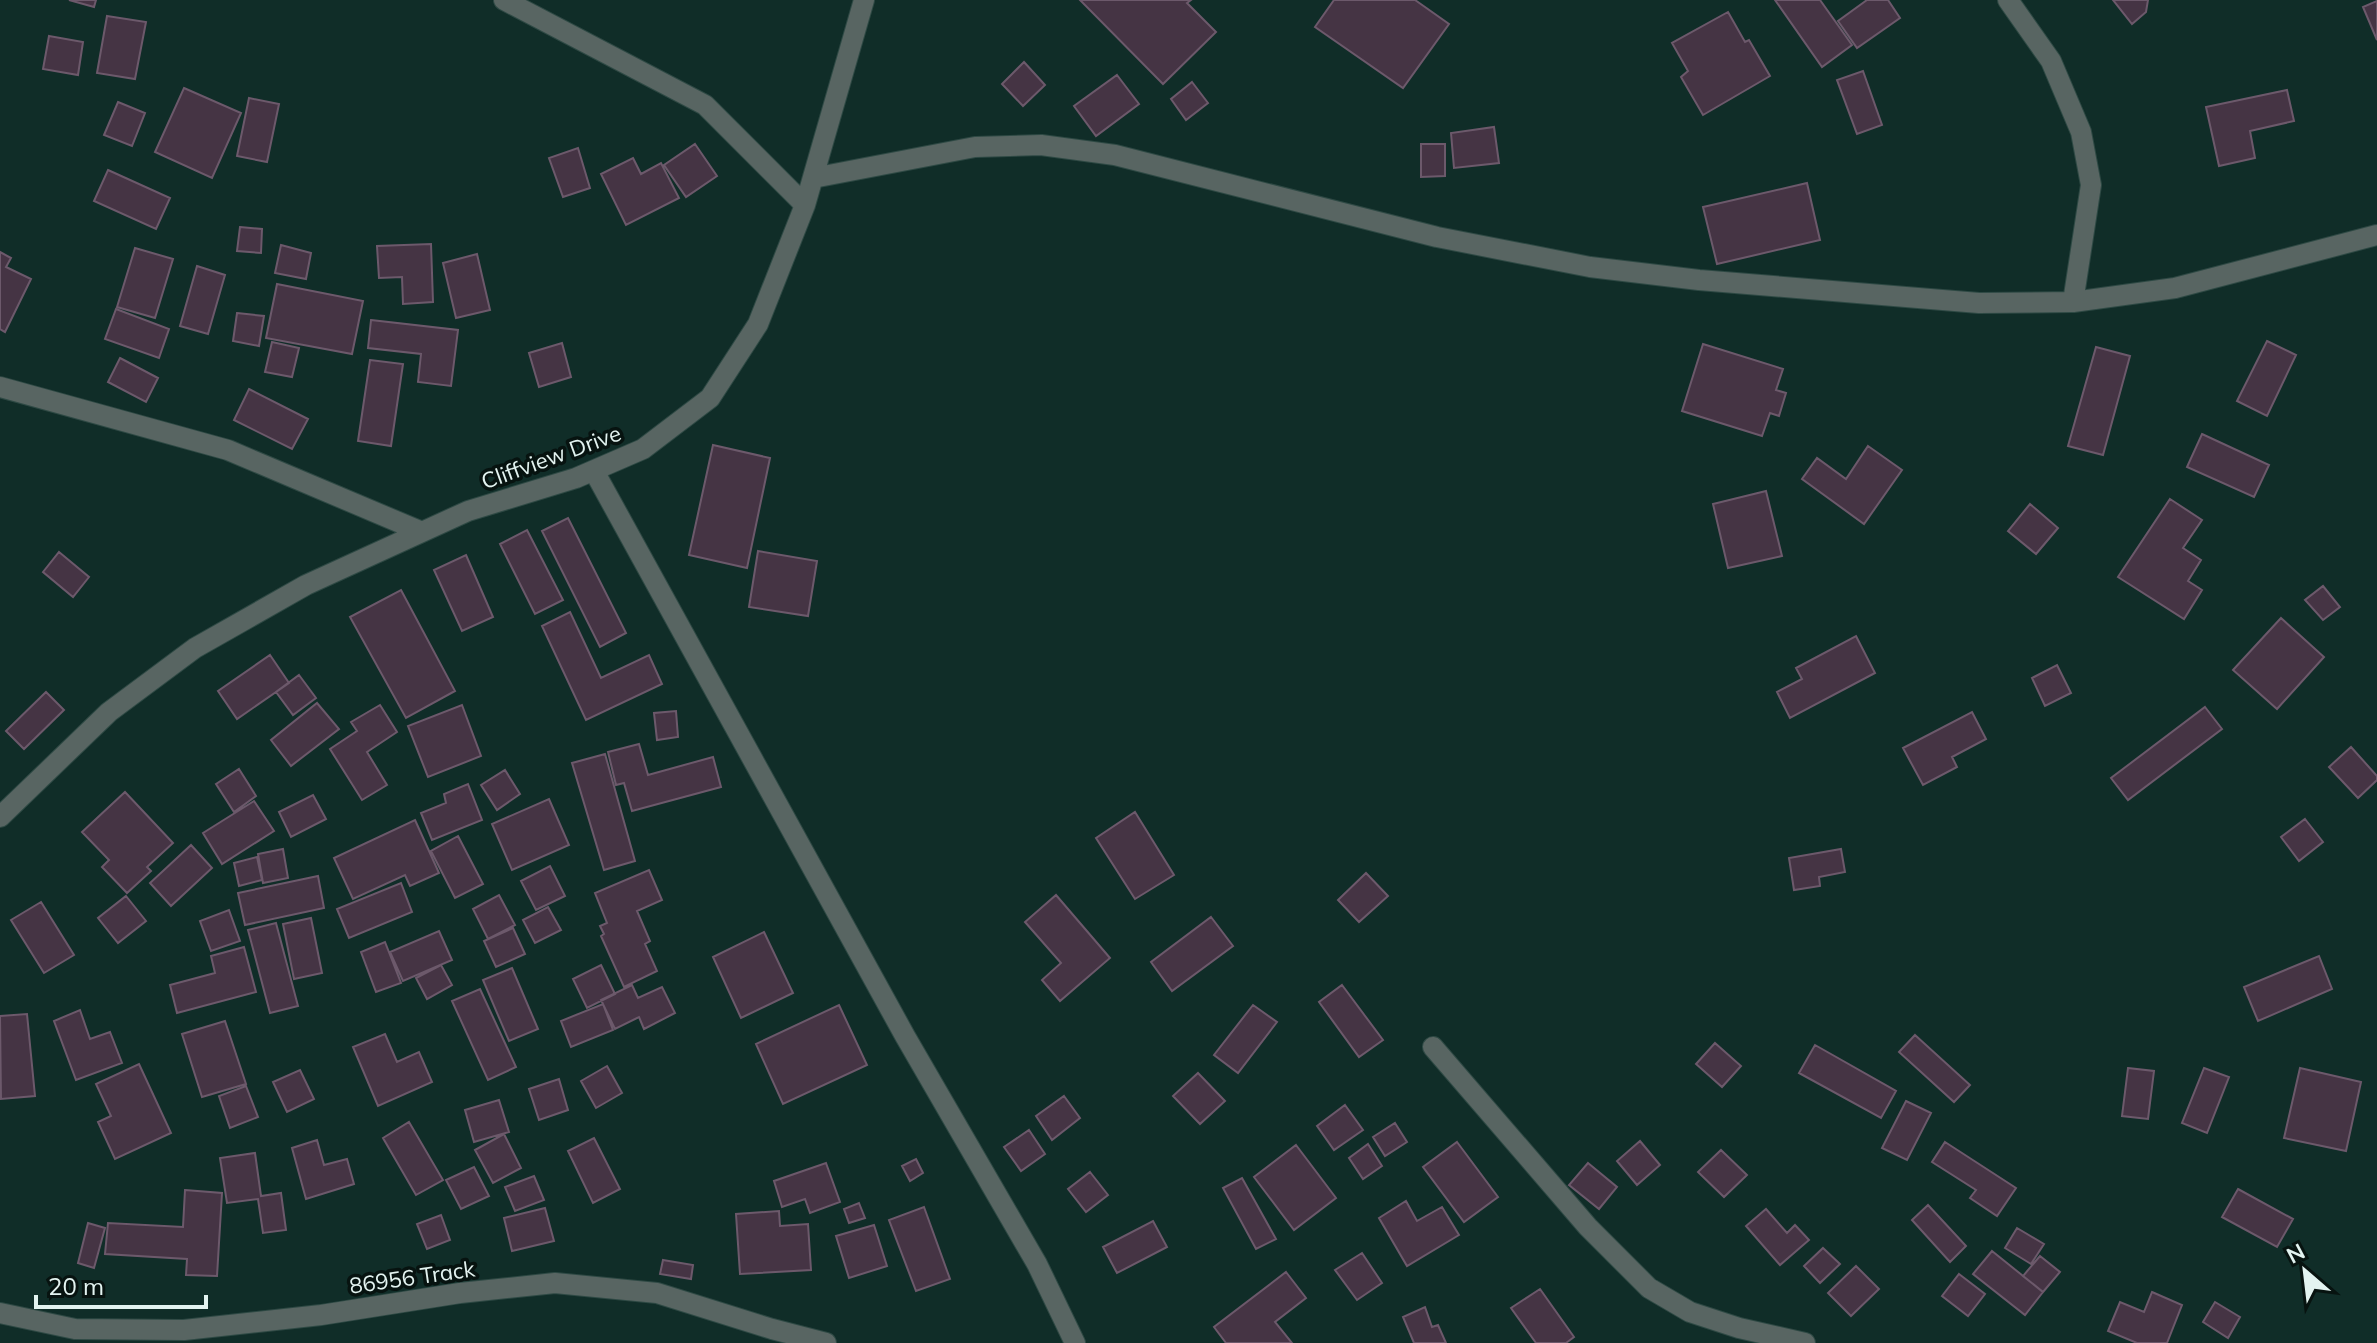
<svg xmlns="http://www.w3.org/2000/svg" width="2377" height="1343" font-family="Mulish,sans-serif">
<rect width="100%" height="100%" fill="#102d28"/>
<path fill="#453444" stroke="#6c596b" stroke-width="2" d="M69,0H96L94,7Z
M1080,0H1191L1187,3L1216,32L1163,84Z
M1334,0H1415L1449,24L1403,88L1315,27Z
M1775,0H1820L1852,45L1822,67Z
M1867,0H1888L1900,18L1857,48L1838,21Z
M2113,0H2148L2146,12L2132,24Z
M2377,1V40L2363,7Z
M1728,12L1745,42L1749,40L1770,76L1703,115L1681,77L1688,71L1672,43Z
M107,16L146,22L135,79L97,73Z
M49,36L83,42L78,75L43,69Z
M1024,62L1045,85L1023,106L1002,84Z
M1863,71L1882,125L1857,134L1837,80Z
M1117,75L1139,104L1096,136L1074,106Z
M1192,82L1208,103L1186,120L1171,99Z
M184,88L241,113L212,178L155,152Z
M2287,90L2294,121L2250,131L2255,158L2219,166L2206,107Z
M249,98L279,104L267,162L237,156Z
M118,102L145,113L132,146L104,135Z
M1494,127L1499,163L1454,168L1451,133Z
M695,144L717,176L686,197L664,165Z
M1421,144H1445V176L1421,177Z
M578,148L590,188L563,197L549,158Z
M633,158L641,174L661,163L679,198L626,225L601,174Z
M108,170L170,198L156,229L94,201Z
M1807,183L1820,240L1717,264L1703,207Z
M240,227L262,229L261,253L237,251Z
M431,244L433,302L403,304L402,277L379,278L377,246Z
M281,245L311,253L306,279L275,273Z
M135,248L173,259L155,318L117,307Z
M0,252L11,258L6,267L31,279L5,332L0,329Z
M477,254L490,310L456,318L443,263Z
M197,266L225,275L208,334L180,326Z
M277,284L363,301L352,354L266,338Z
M116,309L169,329L159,358L105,339Z
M237,313L264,316L259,346L233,341Z
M371,320L458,330L451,386L418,382L421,354L368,348Z
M2267,341L2296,355L2267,416L2237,401Z
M272,342L299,348L292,377L265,372Z
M562,343L571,377L539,387L529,353Z
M1703,344L1783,369L1776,390L1786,393L1779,416L1770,413L1762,436L1682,411Z
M2096,347L2130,356L2103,455L2068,446Z
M120,358L158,378L146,402L108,382Z
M370,360L403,364L391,446L358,441Z
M249,389L308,419L292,449L234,420Z
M2202,434L2269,465L2254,497L2187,467Z
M713,445L770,458L747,568L689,555Z
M1868,446L1902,470L1864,524L1802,479L1817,458L1846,479Z
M1766,491L1782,556L1728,568L1713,504Z
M2170,499L2202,520L2183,548L2201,560L2188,581L2202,590L2184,619L2118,577Z
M2030,504L2058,528L2036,554L2008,531Z
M568,518L626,633L600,647L542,531Z
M527,530L563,600L535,614L500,544Z
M758,551L817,561L808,616L749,607Z
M59,552L89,577L73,597L43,572Z
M466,555L493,617L462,631L434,570Z
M2323,586L2340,607L2323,620L2305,600Z
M401,590L455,691L406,718L350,617Z
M570,612L601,678L649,655L662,684L586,720L542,626Z
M2281,618L2324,657L2277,709L2233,670Z
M1856,636L1875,673L1790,718L1777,692L1802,679L1796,668Z
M270,655L289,683L237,719L218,691Z
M2057,665L2071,693L2045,706L2032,678Z
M299,675L316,698L293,715L276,692Z
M46,692L64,710L24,749L6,731Z
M317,703L339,729L291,766L271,740Z
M380,705L397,732L367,752L387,785L362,800L330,749L357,731L351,722Z
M462,705L481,756L428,777L408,726Z
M2205,707L2222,729L2128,800L2111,778Z
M676,711L678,737L657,740L654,713Z
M1972,712L1986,739L1952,757L1957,767L1923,785L1903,748Z
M639,744L648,775L713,757L721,787L632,811L624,783L616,785L608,752Z
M2351,747L2377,776V780L2358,798L2329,767Z
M605,754L635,861L604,870L572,763Z
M239,769L256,796L234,812L216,784Z
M505,770L520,794L497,810L481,785Z
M468,784L482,820L432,840L421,813L446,803L444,794Z
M125,792L173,843L147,867L151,871L127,893L102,867L109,860L82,832Z
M313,795L326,819L291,837L279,812Z
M549,799L569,845L512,870L492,824Z
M254,801L274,831L222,864L203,833Z
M1135,812L1174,875L1135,899L1096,838Z
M2305,819L2323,842L2299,861L2281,837Z
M415,820L439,873L410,886L405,875L353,899L334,858Z
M458,836L483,884L455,898L431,851Z
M191,845L212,868L171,906L150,883Z
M283,849L288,878L263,883L258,854Z
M1841,849L1845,872L1819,877L1820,886L1794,890L1789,858Z
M257,857L262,880L239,886L234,863Z
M550,866L565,896L536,910L521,881Z
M649,870L662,900L637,911L650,941L645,944L657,971L624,987L601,936L604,934L600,926L607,923L595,893Z
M1366,873L1388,896L1359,922L1338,900Z
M318,876L324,908L245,925L238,893Z
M401,883L412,912L349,938L337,909Z
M499,895L515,925L488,939L473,909Z
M1056,895L1110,958L1060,1001L1042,980L1061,963L1025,922Z
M126,896L146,921L118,943L98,918Z
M41,902L74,955L44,973L11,920Z
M548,907L561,930L535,943L523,920Z
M229,910L240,941L211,951L200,921Z
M1211,917L1233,946L1172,991L1151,962Z
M311,918L322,973L294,979L283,924Z
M276,923L298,1006L270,1013L248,930Z
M513,928L525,954L496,967L484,941Z
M439,931L452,960L403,981L390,952Z
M764,932L793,993L741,1018L713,957Z
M385,942L401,983L376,992L361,952Z
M244,947L256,992L177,1013L170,985L215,973L211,956Z
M2319,956L2332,989L2258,1021L2244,987Z
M441,965L452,985L427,999L416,978Z
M601,965L615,994L587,1008L573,979Z
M512,968L538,1029L509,1041L483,980Z
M632,985L638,998L662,987L675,1013L644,1029L639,1017L615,1029L601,1000Z
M1342,985L1383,1040L1359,1057L1319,1002Z
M480,989L516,1067L488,1080L452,1001Z
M603,1004L613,1030L571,1047L561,1021Z
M839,1005L867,1065L783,1104L756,1044Z
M1253,1005L1277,1022L1238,1073L1214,1055Z
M80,1010L90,1039L110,1032L122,1063L76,1080L54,1021Z
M27,1014L35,1096L1,1099L0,1016Z
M225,1021L246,1084L202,1097L182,1034Z
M385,1034L397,1062L419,1052L432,1082L378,1106L353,1047Z
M1915,1035L1970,1085L1954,1102L1899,1052Z
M1715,1043L1741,1066L1722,1087L1696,1064Z
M1815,1045L1896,1091L1881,1118L1799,1073Z
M139,1064L171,1133L115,1159L98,1122L111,1116L96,1084Z
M607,1066L622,1093L596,1108L581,1081Z
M2128,1068L2154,1071L2148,1119L2122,1116Z
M2204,1068L2229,1077L2207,1133L2182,1123Z
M2300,1068L2361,1082L2346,1151L2284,1138Z
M300,1070L314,1099L287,1112L273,1082Z
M1198,1073L1225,1101L1200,1124L1173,1096Z
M559,1079L568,1110L539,1120L529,1089Z
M246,1086L258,1117L230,1128L219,1096Z
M1064,1096L1080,1118L1052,1140L1036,1116Z
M499,1100L509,1132L474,1142L465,1110Z
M1906,1101L1931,1113L1907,1160L1882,1148Z
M1345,1105L1363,1130L1334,1150L1317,1126Z
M409,1122L443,1180L416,1195L383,1138Z
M1395,1123L1407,1142L1385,1156L1373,1137Z
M1029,1130L1045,1154L1021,1171L1004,1147Z
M504,1134L521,1168L493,1183L475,1150Z
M594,1138L620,1189L593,1203L568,1151Z
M317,1140L324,1165L347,1159L354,1184L306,1199L292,1148Z
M1640,1141L1660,1165L1637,1185L1617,1161Z
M1457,1142L1498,1197L1464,1222L1423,1167Z
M1945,1142L2016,1188L1997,1216L1970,1198L1976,1190L1932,1162Z
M1368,1144L1382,1166L1363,1179L1349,1158Z
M1296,1145L1336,1198L1294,1230L1254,1177Z
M1721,1150L1747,1175L1724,1197L1698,1172Z
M255,1153L261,1196L281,1193L286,1230L263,1233L258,1199L227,1203L220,1158Z
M916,1159L923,1173L910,1181L902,1166Z
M826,1163L840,1202L810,1213L805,1199L782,1207L774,1181Z
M1588,1163L1617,1187L1599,1209L1569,1185Z
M474,1167L489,1196L461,1209L446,1180Z
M1090,1172L1108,1195L1086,1212L1068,1189Z
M534,1176L544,1200L515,1211L505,1187Z
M1242,1178L1276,1239L1256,1249L1223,1188Z
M2238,1189L2293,1219L2277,1247L2222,1217Z
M185,1190L222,1193L217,1276L186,1275L187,1259L105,1254L108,1223L183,1227Z
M1406,1201L1417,1221L1442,1207L1459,1235L1407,1266L1379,1218Z
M859,1203L865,1218L849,1223L844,1209Z
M1928,1205L1966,1246L1950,1262L1912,1220Z
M924,1207L950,1279L916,1291L889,1220Z
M545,1208L554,1241L512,1251L504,1218Z
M1766,1209L1787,1233L1795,1225L1809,1240L1780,1265L1746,1226Z
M779,1211L780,1226L808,1224L811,1270L740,1274L736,1214Z
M441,1215L450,1240L427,1249L417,1224Z
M1153,1221L1167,1247L1117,1273L1103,1247Z
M88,1223L105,1228L94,1268L78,1263Z
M874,1225L887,1266L849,1278L836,1236Z
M2017,1228L2044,1244L2031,1264L2005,1248Z
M1823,1248L1840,1264L1820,1283L1804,1266Z
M1992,1251L2043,1292L2025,1315L1973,1274Z
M1362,1253L1382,1283L1357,1300L1335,1270Z
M2040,1256L2060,1272L2043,1292L2023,1276Z
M663,1260L693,1265L691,1279L660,1274Z
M1856,1266L1879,1289L1851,1316L1828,1293Z
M1286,1272L1306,1298L1275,1322L1292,1343H1226L1214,1327Z
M1959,1274L1985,1294L1968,1316L1942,1296Z
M1540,1289L1574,1337L1566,1343H1536L1511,1308Z
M2152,1292L2182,1305L2167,1343H2137L2108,1331L2120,1302L2144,1312Z
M2215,1302L2240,1317L2228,1338L2203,1322Z
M1425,1307L1432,1327L1438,1325L1446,1343H1414L1403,1317Z"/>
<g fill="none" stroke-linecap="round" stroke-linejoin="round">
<defs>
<path id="minor" d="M504,0L705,105L805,205
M2008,0L2051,61L2081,132L2091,185L2073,302
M813,178L975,147L1041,145L1115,155L1437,237L1590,267L1699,280L1979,303L2073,302L2175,288L2377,235
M0,387L228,450L422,532
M594,471L905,1036L1037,1264L1075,1343
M0,817L109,712L195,648L306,585L468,511L576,478L643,449L710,398L758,324L805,205L864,0
M1433,1047L1588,1227L1649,1288L1690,1312L1739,1328L1805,1343
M0,1313L75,1329L184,1330L321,1315L460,1293L555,1283L657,1293L772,1329L826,1343"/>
</defs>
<use href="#minor" stroke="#2e4944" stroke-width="22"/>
<use href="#minor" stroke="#586562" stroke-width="20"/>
</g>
<g text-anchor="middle" stroke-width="7" stroke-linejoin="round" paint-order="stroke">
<g font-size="22" fill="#e3f3f0" stroke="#071310">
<text transform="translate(551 457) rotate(-20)" y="8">Cliffview Drive</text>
<text transform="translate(412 1277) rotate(-8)" y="8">86956 Track</text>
</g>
</g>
<g transform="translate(2305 1271) rotate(332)" stroke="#071310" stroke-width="6" paint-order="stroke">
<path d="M0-6L14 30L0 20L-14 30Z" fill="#e3f3f0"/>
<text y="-12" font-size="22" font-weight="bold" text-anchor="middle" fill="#e3f3f0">N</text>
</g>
<path d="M36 1295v12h170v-12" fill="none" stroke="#e3f3f0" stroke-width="4"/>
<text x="48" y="1295" font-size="24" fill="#e3f3f0" stroke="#071310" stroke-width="6" paint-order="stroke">20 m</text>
</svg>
